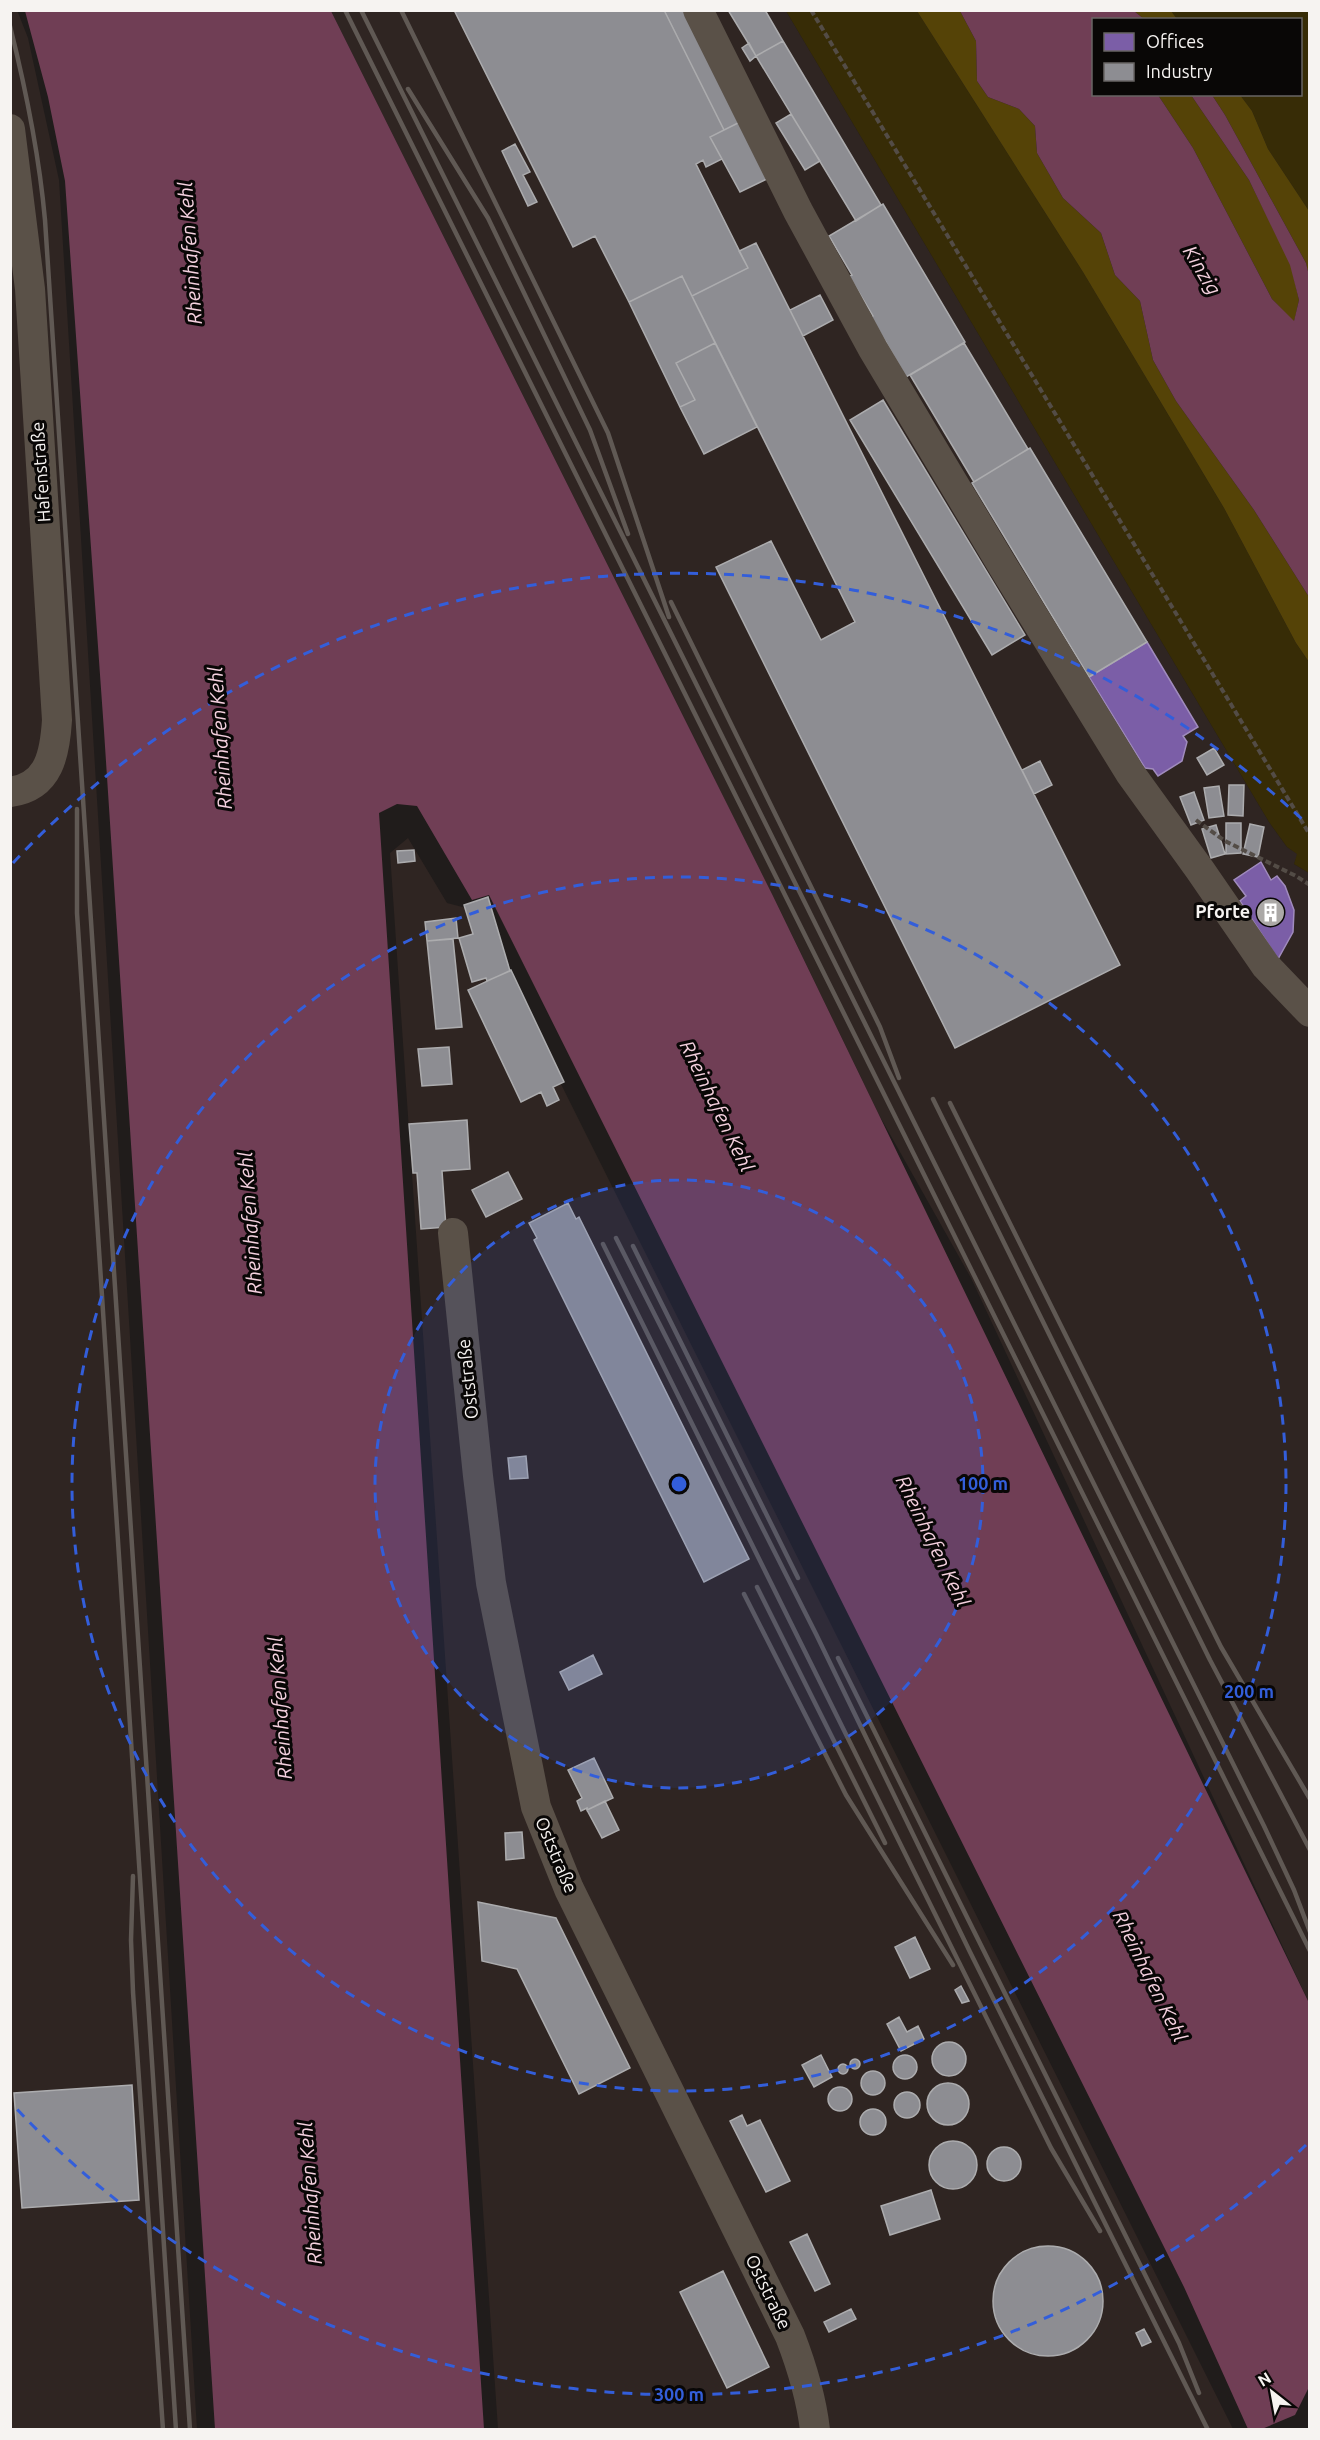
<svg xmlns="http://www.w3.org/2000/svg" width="1320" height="2440" font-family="Ubuntu,sans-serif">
<rect width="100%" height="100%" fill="#201c1b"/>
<path fill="#2f2522" d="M17,10L28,38L59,180L197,2429L11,2430L10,11Z
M331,11H786L1269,822L1287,847L1298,854L1294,864L1309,873V2003L971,1278L878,1113L773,896Z
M408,838L447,903L474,910L1233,2429H498L390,853Z"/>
<path fill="#372c06" d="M786,11H917L1083,272L1224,508L1296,643L1309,662V873L1294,864L1297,854L1287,847L1269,822Z
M1171,11H1309V211L1268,149L1252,111L1240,95L1300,94V20L1177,19Z"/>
<path fill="#554307" d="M917,11H960L976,41L977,81L988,97L1019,109L1035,126L1037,153L1063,198L1101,233L1115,275L1140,301L1153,360L1176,401L1254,510L1309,597V662L1296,643L1224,508L1083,272Z
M1134,11H1171L1177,19H1144Z
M1158,95H1191L1249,180L1291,265L1299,300L1294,322L1272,299L1193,148Z
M1212,95H1240L1252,111L1268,149L1309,211V280L1306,263L1225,115Z"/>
<path fill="#703e55" d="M25,11H331L773,896L1309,2003L1310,2385L1295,2415L1262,2429H1248L1184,2287L489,895L472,900L417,806L397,804L379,813L484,2429H215L104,731L65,181L48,97Z
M1134,11L1144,19L1094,20V94L1158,95L1193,148L1272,299L1294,321L1299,300L1290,265L1249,180L1191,95H1212L1225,115L1306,263L1310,280L1309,597L1254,510L1176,401L1153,360L1140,301L1115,275L1101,233L1063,198L1037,153L1035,126L1019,109L988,97L977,81L976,41L960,11Z"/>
<path fill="#7b5ea7" stroke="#a08bbd" stroke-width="1.5" d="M1147,642L1198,727L1183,736L1187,742L1182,761L1158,776L1153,769L1145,768L1089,677Z
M1261,862L1271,880L1277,876L1285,886L1294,910L1293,932L1278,959L1240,901L1246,896L1234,880Z"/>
<path fill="#8d8d92" stroke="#acacae" stroke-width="1.5" d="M454,10H664L724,130L710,137L722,159L706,167L703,160L696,164L748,268L692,296L682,276L629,302L595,236L573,247Z
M664,10H684L740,122L724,130Z
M728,10H765L783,41L756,56Z
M783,41L881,205L856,221L756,56Z
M749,43L756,56L750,61L742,48Z
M791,114L820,161L805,170L776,123Z
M740,122L769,178L740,192L710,137Z
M515,144L530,172L523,175L537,202L528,206L502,151Z
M883,204L965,342L906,377L871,317L873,316L849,276L852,275L829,236Z
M756,243L1120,965L955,1048L716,567L771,541L821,640L855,622L692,296L748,268L739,251Z
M682,276L715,343L676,363L695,400L680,407L629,302Z
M820,295L833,320L803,336L790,310Z
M715,343L757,427L704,454L680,407L695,400L676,363Z
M964,343L1028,449L974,482L910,375Z
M883,400L1025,635L992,655L850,420Z
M1030,448L1147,642L1089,677L972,483Z
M1214,748L1224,765L1207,775L1197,758Z
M1040,761L1052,785L1034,794L1022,770Z
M1229,785H1244L1243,816L1228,815Z
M1219,786L1224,816L1209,818L1204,788Z
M1194,792L1204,820L1191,825L1180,797Z
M1226,823H1241V853L1226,854Z
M1250,824L1264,827L1258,857L1243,854Z
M1216,825L1225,854L1211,858L1202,829Z
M414,850L415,861L398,863L397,851Z
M488,897L510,971L487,981L486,978L472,982L459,938L473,934L464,905Z
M456,918L458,938L427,941L425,922Z
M453,939L462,1027L436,1029L427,941Z
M511,970L564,1082L553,1087L559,1100L547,1106L541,1092L521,1102L468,990Z
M449,1047L452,1084L422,1086L418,1049Z
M467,1120L470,1169L442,1171L446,1227L421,1229L417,1173H413L409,1124Z
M508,1172L522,1199L486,1217L472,1190Z
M568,1203L576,1219L579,1217L749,1559L704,1582L534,1240L537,1238L529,1223Z
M526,1456L528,1478L510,1479L508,1458Z
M593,1655L602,1674L569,1690L560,1672Z
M594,1758L613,1798L587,1810V1808L581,1811L577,1801L582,1798L568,1770Z
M605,1801L619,1830L602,1838L587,1810Z
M522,1832L524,1858L506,1860L505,1833Z
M478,1902L556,1918L630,2068L579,2094L517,1969L482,1961Z
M915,1937L930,1969L910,1978L895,1947Z
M961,1986L969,2001L962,2003L955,1990Z
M899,2017L907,2032L918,2026L924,2039L901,2051L887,2024Z
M932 2059a17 17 0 1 1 34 0a17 17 0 1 1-34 0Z
M821,2055L832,2077L814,2087L802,2065Z
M893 2067a12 12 0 1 1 24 0a12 12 0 1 1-24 0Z
M850 2064a5 5 0 1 1 10 0a5 5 0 1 1-10 0Z
M838 2069a5 5 0 1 1 10 0a5 5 0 1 1-10 0Z
M861 2083a12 12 0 1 1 24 0a12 12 0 1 1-24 0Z
M927 2104a21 21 0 1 1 42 0a21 21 0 1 1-42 0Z
M132,2085L139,2200L22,2208L14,2093Z
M828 2099a12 12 0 1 1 24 0a12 12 0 1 1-24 0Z
M894 2105a13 13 0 1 1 26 0a13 13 0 1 1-26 0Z
M860 2122a13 13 0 1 1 26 0a13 13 0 1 1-26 0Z
M742,2115L747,2126L760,2120L790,2181L766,2192L730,2121Z
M929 2165a24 24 0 1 1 48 0a24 24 0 1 1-48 0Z
M987 2164a17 17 0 1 1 34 0a17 17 0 1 1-34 0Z
M931,2190L940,2219L890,2235L881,2206Z
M807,2234L830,2284L815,2291L790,2242Z
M993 2301a55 55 0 1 1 110 0a55 55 0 1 1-110 0Z
M723,2271L769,2367L727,2388L680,2292Z
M851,2309L856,2319L829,2332L824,2322Z
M1144,2329L1151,2342L1142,2346L1136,2333Z"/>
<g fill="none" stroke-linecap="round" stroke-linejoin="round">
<path stroke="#534c46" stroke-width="4" stroke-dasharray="6 3" stroke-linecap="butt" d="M811,10L1310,835
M1196,820L1225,841L1296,876L1310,885"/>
<path stroke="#5a5148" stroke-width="30" d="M698,10L798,211L873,349L1004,568L1130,773L1200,870L1266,966L1310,1012
M10,129L30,289L57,720C55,752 50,787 10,792
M453,1233L478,1476L491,1583L536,1807L569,1889L790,2336C802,2367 811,2396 815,2430"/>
<path stroke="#605954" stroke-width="4.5" d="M345,10L1310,1951
M361,10L1264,1826L1294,1890L1310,1932
M401,10L608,433L669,617
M10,26C26,90 39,153 45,220L190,2430
M408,89L488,218L590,430L628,534
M671,602L880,1027L899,1078
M77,809V913L176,2430
M933,1099L1210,1660L1310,1850
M950,1103L1221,1647L1310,1799
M616,1238L816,1634L970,1952L1208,2430
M603,1244L1051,2148L1100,2231
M633,1246L798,1578
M757,1587L885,1843
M744,1594L846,1795L953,1965
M838,1658L1179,2343L1199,2393
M133,1876L131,1940L133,1992L163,2430"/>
</g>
<circle cx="679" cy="1484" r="304" fill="#335eda" fill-opacity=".12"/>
<g fill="none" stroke="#335eda" stroke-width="3" stroke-dasharray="10 8">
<circle cx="679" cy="1484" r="304"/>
<circle cx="679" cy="1484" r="607"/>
<path d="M1306 2145A911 911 0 0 1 13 2105M13 863A911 911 0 0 1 1306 823"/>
</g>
<defs>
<symbol id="building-disc" viewBox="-11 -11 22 22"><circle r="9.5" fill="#aba8a6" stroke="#090706"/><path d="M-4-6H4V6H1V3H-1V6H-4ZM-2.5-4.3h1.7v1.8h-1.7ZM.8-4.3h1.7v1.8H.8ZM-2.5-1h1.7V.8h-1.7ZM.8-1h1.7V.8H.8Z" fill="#fff"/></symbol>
</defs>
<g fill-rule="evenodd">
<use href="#building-disc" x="1254" y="896" width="33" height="33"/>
</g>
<g text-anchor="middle" stroke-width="6" stroke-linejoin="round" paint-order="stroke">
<g font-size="18" fill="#f6f3f1" stroke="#090706">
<text transform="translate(41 472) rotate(-94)" y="6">Hafenstraße</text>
<text transform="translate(468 1379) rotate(-96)" y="6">Oststraße</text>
<text transform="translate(556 1855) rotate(67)" y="6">Oststraße</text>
<text transform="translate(768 2292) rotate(64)" y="6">Oststraße</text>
</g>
<g font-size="18" font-weight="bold" fill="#f6f3f1" stroke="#090706" text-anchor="end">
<text x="1250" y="918">Pforte</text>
</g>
<g font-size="20" font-style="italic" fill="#f5d1df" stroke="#090706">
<text transform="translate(190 253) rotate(-94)" y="7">Rheinhafen Kehl</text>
<text transform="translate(1202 270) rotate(59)" y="7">Kinzig</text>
<text transform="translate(220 738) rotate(-94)" y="7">Rheinhafen Kehl</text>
<text transform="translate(717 1106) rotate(64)" y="7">Rheinhafen Kehl</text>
<text transform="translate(250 1223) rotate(-94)" y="7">Rheinhafen Kehl</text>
<text transform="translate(933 1541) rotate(64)" y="7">Rheinhafen Kehl</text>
<text transform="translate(280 1708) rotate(-94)" y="7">Rheinhafen Kehl</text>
<text transform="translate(1150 1976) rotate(64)" y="7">Rheinhafen Kehl</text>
<text transform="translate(310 2193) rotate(-94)" y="7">Rheinhafen Kehl</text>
</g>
</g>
<circle cx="679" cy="1484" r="9" fill="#335eda" stroke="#090706" stroke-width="3"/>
<g font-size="18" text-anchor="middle" font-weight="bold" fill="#335eda" stroke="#090706" stroke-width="6" stroke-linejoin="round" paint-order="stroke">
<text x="983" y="1490">100 m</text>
<text x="1249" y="1698">200 m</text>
<text x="679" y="2401">300 m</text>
</g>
<rect width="1320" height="2440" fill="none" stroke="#f6f3f1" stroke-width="24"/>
<rect x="1092" y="18" width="210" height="78" fill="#090706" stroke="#686564" stroke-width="1.5"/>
<rect x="1104" y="33" width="30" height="18" fill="#7b5ea7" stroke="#686564" stroke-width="1.5"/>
<text x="1146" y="48" font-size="18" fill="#f6f3f1">Offices</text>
<rect x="1104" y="63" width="30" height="18" fill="#8d8d92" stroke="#686564" stroke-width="1.5"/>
<text x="1146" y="78" font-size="18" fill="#f6f3f1">Industry</text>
<g transform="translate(1272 2392) rotate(329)" stroke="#090706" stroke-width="4.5" paint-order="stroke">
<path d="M0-4.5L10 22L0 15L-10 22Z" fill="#f6f3f1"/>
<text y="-9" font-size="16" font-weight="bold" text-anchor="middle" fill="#f6f3f1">N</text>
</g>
</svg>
